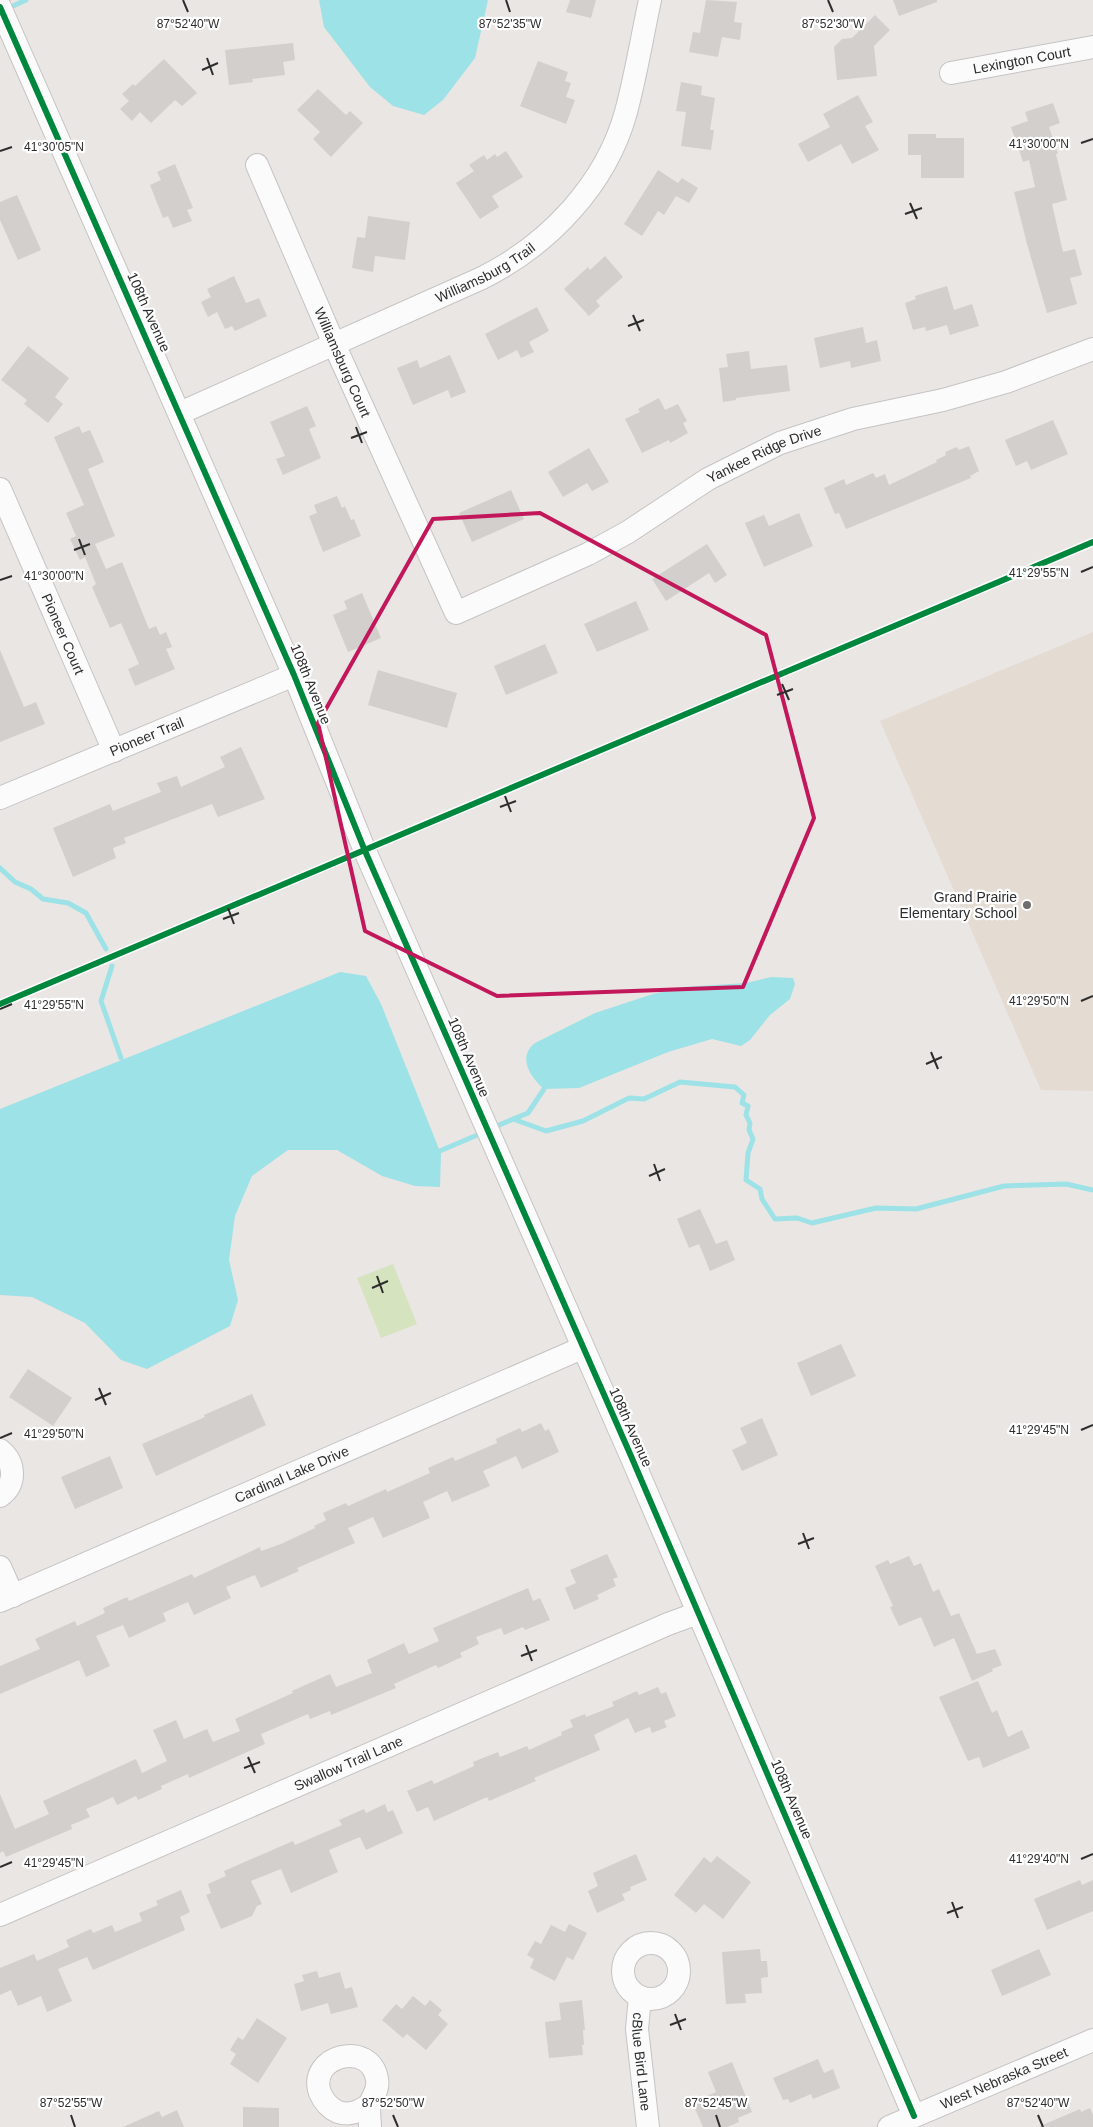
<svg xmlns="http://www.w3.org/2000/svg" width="1093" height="2127" font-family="Helvetica,sans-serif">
<rect width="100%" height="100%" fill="#eae6e4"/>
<path fill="#e4dbd3" d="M1093,632V1091L1041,1090L880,721Z"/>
<path fill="#d5e3bf" d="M393,1264L417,1324L381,1338L357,1278Z"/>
<path fill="#9de2e6" d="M319,0H488L475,58L443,100L424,115L393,106L370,87L324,27Z
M340,972L366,976L381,1004L441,1154L440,1187L415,1186L382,1176L337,1150H288L252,1176L235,1216L229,1260L238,1300L230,1326L147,1369L121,1360L85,1323L32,1297L0,1295V1109Z
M771,977L793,978L795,984L790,999L770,1015L750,1040L741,1046L712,1039L668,1052L579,1088L544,1089C530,1077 517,1057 535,1043L595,1013L653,994L683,987L746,983Z"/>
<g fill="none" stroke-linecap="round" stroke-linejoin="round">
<path stroke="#9de2e6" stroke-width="5" d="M13,6L26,0
M0,868L15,882L31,889L43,899L68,903L86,913L106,949
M112,966L101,1001L121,1058
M513,1119L546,1131L583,1121L629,1098L644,1099L680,1082L735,1087L744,1095L742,1103L748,1106L746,1115L750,1123L749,1130L753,1139L748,1153L746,1180L760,1189L762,1199L775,1219L797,1218L812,1223L876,1208L916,1209L1004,1186L1066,1184L1093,1190
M492,1128L528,1113L544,1089
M435,1153L482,1133"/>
</g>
<path fill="#d2cfcd" d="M570,0H596L591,18L566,12Z
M706,0L737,2L734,22L742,23L740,40L722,37L718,57L689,52L693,32L700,33Z
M893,0H937V2L899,16Z
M875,15L890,30L874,46L877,76L837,80L834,47L842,39L852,38Z
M293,43L295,60L283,62L285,75L252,79L253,82L229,85L225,50Z
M164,59L197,93L182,106L175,100L151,123L140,112L132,121L120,109L129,101L122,94L133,84L135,86Z
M538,61L568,72L565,81L571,83L566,97L575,100L566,124L520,106Z
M681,82L702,86L701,95L715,98L710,130H714L711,150L681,146L686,112L676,111Z
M318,89L346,115L350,111L363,123L331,157L313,139L320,132L297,110Z
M858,95L873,122L865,126L879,150L852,164L841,144L808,162L798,144L830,127L823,114Z
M1053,103L1060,123L1049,127L1058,154H1056L1067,200L1052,204L1063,252L1075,249L1082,275L1070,278L1077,304L1047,313L1027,244L1014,192L1035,187L1029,160L1023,162L1011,127L1028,121L1025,112Z
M908,134H936V138H964V178H921V155H908Z
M506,151L523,177L492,196L499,207L480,219L456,183L474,171L469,165L484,155L487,160L495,154L497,157Z
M175,164L193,208L187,210L192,221L173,228L168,216L163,218L150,185L161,180L157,172Z
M658,170L678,183L682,178L698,188L689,203L676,196L664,215L658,211L642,236L624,224Z
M17,195L41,250L18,260L0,220V202Z
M368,216L410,222L405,260L375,256L373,272L352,268L357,237L365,238Z
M605,256L623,277L596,301L600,306L589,316L564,289L588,267L590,270Z
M234,276L246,303L259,298L267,316L235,331L232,326L225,329L217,312L208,317L201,302L211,297L207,289Z
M947,286L954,310L972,304L979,326L950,335L947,325L926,331L925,327L913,330L905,303L916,299L915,296Z
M537,307L549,331L529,342L534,352L521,358L517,350L498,360L485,334Z
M863,327L866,343L877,340L881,361L851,368L850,361L820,368L814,338Z
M28,346L69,378L55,397L63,404L48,423L24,404L27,400L1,380Z
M749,351L751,369L787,365L790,391L736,398V400L723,402L719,368L728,367L726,354Z
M450,355L466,392L451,398L448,390L413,405L397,368L417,360L420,368Z
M659,398L665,410L678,404L687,421L683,423L688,433L670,443L669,440L642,453L625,419L640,412L638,409Z
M307,406L316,426L309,429L321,458L283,475L276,459L285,456L270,422Z
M1053,420L1068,454L1031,470L1027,461L1016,466L1005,440Z
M79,426L82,433L90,430L104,462L88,469L115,536L95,544L106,569L122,562L149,629L156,626L160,635L166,632L172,647L166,649L175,669L135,686L128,669L139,664L121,623L110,628L92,587L96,584L85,557L80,560L70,539L76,536L66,513L84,505L54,437Z
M969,446L979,471L970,476L971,478L846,529L839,513L835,514L824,488L844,479L846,485L873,473L876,478L885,474L889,485L937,462L936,460L946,455L945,452L957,447L959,450Z
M589,448L609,482L592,491L587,483L563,497L548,472Z
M511,490L524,519L472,542L459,513Z
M337,496L342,508L345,506L351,520L354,519L361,536L323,552L309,516L317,513L314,505Z
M799,513L813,546L764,567L745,523L764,515L769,526Z
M707,544L727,575L715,583L709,573L666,601L652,579Z
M362,593L381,638L348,652L333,615L347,609L344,601Z
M636,601L649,630L597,652L584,624Z
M545,644L558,673L506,695L494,666Z
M0,650L24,707L36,702L45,724L0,742Z
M378,670L457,693L447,728L368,705Z
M241,747L265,799L218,817L212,804L124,838L126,843L113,848L116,858L73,877L53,828L110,804L113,811L161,792L157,783L177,776L181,787L225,767L220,757Z
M700,1209L716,1244L727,1240L735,1260L710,1271L699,1244L689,1248L677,1219Z
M841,1344L856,1376L811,1396L797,1363Z
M28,1369L72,1398L53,1426L9,1397Z
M252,1394L266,1425L156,1476L142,1444L205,1417L204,1415Z
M762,1418L778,1455L742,1471L732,1450L747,1443L740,1428Z
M541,1423L545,1431L549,1429L559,1452L522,1469L516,1456L483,1471L490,1486L452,1502L447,1491L423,1502L430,1518L383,1538L373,1517L348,1528L355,1543L297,1568L299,1571L261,1588L255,1575L226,1587L231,1598L194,1615L188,1602L163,1613L166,1621L129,1638L123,1625L96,1636L110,1666L86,1677L79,1660L0,1694V1666L40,1649L35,1639L75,1621L77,1626L105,1613L103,1608L127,1597L129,1601L192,1574L194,1578L260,1547L261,1551L281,1544L315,1528L314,1526L326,1520L323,1513L346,1503L348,1506L386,1489L387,1492L430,1473L428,1468L453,1457L455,1461L497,1443L496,1439L520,1428L522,1432Z
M110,1456L123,1488L75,1509L61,1477Z
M607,1554L618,1577L613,1579L616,1586L597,1595L599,1599L574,1610L565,1588L576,1583L570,1570Z
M909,1556L914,1566L921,1563L933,1592L939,1589L951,1616L959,1613L977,1654L995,1649L1002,1665L992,1669L993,1671L972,1681L954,1638L934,1647L921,1617L899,1626L890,1607L893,1606L875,1566L888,1560L890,1564Z
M528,1588L533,1601L540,1598L550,1620L525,1630L523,1627L504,1635L501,1628L476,1637L479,1644L460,1653L462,1657L438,1668L436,1665L394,1684L396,1688L331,1715L330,1711L310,1719L308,1714L261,1734L265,1744L189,1778L188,1774L161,1786L162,1789L138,1800L136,1796L117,1805L113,1797L100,1803L86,1809L90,1817L71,1825L72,1829L6,1857L3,1851L0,1853V1794L15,1829L49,1814L43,1801L136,1759L142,1773L167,1761L153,1730L176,1720L184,1739L207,1729L213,1742L240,1731L235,1719L293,1693L292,1691L330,1674L336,1687L372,1673L367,1660L404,1643L409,1654L439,1641L433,1628Z
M978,1681L992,1713L997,1710L1008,1737L1022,1730L1030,1748L983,1768L979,1757L968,1761L939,1697Z
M658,1687L661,1694L666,1692L676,1716L664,1721L667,1727L652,1733L650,1727L635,1733L628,1718L594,1735L600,1750L534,1778L536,1781L489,1801L487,1797L434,1821L428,1807L417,1812L407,1791L432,1780L434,1784L474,1766L473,1762L498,1752L500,1757L527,1746L529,1750L562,1735L561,1732L573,1727L570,1720L585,1714L586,1717L614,1706L612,1702L637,1691L639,1695Z
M385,1804L388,1812L393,1810L403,1833L366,1850L360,1837L329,1850L338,1872L291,1893L281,1869L251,1881L262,1904L257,1906L252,1916L221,1929L206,1895L211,1893L208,1884L226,1876L224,1871L293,1841L295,1845L342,1825L339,1820L364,1809L366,1813Z
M636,1854L647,1880L630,1887L631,1890L622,1894L625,1900L597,1913L588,1891L598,1886L593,1873Z
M717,1856L751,1882L723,1919L704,1904L696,1913L674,1895L704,1857L711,1863Z
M1080,1880L1082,1885L1093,1880V1911L1047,1930L1034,1899Z
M181,1890L190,1912L180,1917L185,1930L93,1970L87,1957L58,1969L72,2001L47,2012L41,1996L18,2006L11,1990L0,1995V1968L34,1954L37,1961L69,1947L66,1940L91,1929L93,1933L112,1925L115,1932L142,1921L139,1913L158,1905L156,1901Z
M569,1924L587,1933L573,1960L567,1957L555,1981L530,1968L534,1959L527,1955L535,1941L541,1944L551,1925L565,1932Z
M760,1949L761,1961H767L768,1977L761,1978L762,1993L745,1994L746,2003L726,2004L722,1952Z
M1039,1949L1051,1975L1002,1996L991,1970Z
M317,1971L319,1978L340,1972L345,1989L352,1987L358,2007L331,2014L328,2003L301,2011L294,1984L304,1981L302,1975Z
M413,1996L425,2006L430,2000L442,2010L438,2015L448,2024L426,2050L407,2034L403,2038L382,2020L396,2004L402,2009Z
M582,2000L585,2030H583L584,2045H582L583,2055L549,2058L545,2022L561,2020L559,2003Z
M257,2018L287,2038L258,2083L230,2064L236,2054L230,2050L238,2037L243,2040Z
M818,2059L824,2073L833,2069L840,2088L813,2099L811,2094L790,2103L788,2099L783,2100L773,2078Z
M732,2062L752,2112L738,2118L739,2122L727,2127H703L692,2102L716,2092L708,2072Z
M243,2107L279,2108V2127H243Z
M1090,2108L1093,2115V2127H1038L1080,2109L1081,2112Z
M177,2110L184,2127H123L159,2111L162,2117Z"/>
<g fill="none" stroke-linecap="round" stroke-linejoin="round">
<defs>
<g id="minor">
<path d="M0,7L294,675L365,851L631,1456L914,2116"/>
<path id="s1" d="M951,73L1093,47"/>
<path id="s2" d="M257,165L334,344L456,613L588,554L628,532L708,479L780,443L853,419L943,400L1006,382L1093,349"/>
<path id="s3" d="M180,413L482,278C548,245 606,185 626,112C636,75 642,37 650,0"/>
<path id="s4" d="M0,489L114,751"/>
<path id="s5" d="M0,798L294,675"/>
<path d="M0,1450C15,1462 17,1484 0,1496"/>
<path d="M0,1567L13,1596"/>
<path id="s6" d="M0,1601L582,1348"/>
<path id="s7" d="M0,1915L668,1624L698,1613"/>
<circle cx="651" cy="1971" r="28"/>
<path id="s8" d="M640,1997L637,2029L648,2127"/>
<path d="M370,2127C370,2120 368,2111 370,2104C373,2095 379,2090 377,2079C370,2039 307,2056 320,2093C324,2102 329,2108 338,2112C351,2116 360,2111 370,2104"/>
<path id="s9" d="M889,2127L1093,2040"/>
</g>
</defs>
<use href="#minor" stroke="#c5c3c4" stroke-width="24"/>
<use href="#minor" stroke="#fcfbfb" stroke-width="22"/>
<defs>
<path id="cycleway" d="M0,7L294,675L365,851L631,1456L914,2116
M0,1004L1093,542"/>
</defs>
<use href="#cycleway" stroke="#fff" stroke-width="9"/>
<use href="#cycleway" stroke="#00873e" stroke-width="6"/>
</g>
<path fill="none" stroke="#c2185b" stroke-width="4" stroke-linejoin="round" d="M540,513L766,635L814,818L743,987L497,996L365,931L318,723L433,519Z"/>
<path fill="none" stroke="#2d2d2d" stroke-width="2" d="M183,0L188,12M506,0L510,12M828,0L833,12M207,58L213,75M202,70L218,63M1081,143L1093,139M0,151L12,147M910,203L917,219M905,214L922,208M633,315L640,331M628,326L644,320M356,427L362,443M351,438L367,432M79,539L85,555M74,550L90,544M1081,572L1093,567M0,580L12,576M782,684L789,700M777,695L793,689M505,796L511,812M500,807L516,801M228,908L234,924M223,919L239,913M1081,1001L1093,996M0,1009L12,1004M931,1052L938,1069M926,1064L942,1057M654,1164L660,1181M649,1176L665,1169M377,1276L383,1293M372,1288L388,1281M99,1388L106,1405M95,1400L111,1393M1081,1430L1093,1425M0,1438L12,1433M803,1533L809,1549M798,1544L814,1538M526,1645L532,1661M521,1656L537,1650M248,1757L255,1773M244,1768L260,1762M1081,1859L1093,1854M0,1867L12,1862M952,1902L958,1918M947,1913L963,1907M675,2014L681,2030M670,2025L686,2019M71,2115L75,2127M393,2115L398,2127M716,2115L720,2127M1038,2115L1043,2127"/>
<circle fill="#6f6e6d" stroke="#fff" stroke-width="2" cx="1027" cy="905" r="5"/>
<g text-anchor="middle" stroke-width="4.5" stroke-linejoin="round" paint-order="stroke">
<g font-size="14" fill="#2d2d2d" stroke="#fff">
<text dy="5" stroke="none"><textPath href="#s1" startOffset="72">Lexington Court</textPath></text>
<text dy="5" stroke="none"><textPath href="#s3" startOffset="336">Williamsburg Trail</textPath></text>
<text transform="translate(149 312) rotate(66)" y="5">108th Avenue</text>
<text dy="5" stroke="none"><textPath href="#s2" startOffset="215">Williamsburg Court</textPath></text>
<text dy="5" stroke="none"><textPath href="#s2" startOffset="838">Yankee Ridge Drive</textPath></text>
<text dy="5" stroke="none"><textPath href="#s4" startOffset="158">Pioneer Court</textPath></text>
<text transform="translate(311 684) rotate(68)" y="5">108th Avenue</text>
<text dy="5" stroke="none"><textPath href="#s5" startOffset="159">Pioneer Trail</textPath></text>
<text transform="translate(469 1057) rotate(67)" y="5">108th Avenue</text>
<text transform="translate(631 1427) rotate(66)" y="5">108th Avenue</text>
<text dy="5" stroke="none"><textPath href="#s6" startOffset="318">Cardinal Lake Drive</textPath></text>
<text dy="5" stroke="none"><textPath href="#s7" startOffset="380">Swallow Trail Lane</textPath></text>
<text transform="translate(792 1799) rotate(67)" y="5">108th Avenue</text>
<text dy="5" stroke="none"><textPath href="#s8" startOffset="65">cBlue Bird Lane</textPath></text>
<text dy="5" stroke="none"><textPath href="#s9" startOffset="125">West Nebraska Street</textPath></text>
</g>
<g font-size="14" fill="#2d2d2d" stroke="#fff" text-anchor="end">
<text x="1017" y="902">Grand Prairie<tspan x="1017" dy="16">Elementary School</tspan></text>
</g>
</g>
<g font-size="12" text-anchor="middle" fill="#2d2d2d" stroke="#fff" stroke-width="4.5" stroke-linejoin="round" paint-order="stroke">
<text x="188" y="28">87°52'40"W</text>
<text x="510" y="28">87°52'35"W</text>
<text x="833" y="28">87°52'30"W</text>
<text x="1039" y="148">41°30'00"N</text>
<text x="54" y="151">41°30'05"N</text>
<text x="1039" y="577">41°29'55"N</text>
<text x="54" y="580">41°30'00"N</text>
<text x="1039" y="1005">41°29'50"N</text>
<text x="54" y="1009">41°29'55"N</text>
<text x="1039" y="1434">41°29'45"N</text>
<text x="54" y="1438">41°29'50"N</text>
<text x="1039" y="1863">41°29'40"N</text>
<text x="54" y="1867">41°29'45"N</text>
<text x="71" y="2107">87°52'55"W</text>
<text x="393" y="2107">87°52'50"W</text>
<text x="716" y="2107">87°52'45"W</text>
<text x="1038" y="2107">87°52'40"W</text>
</g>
</svg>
